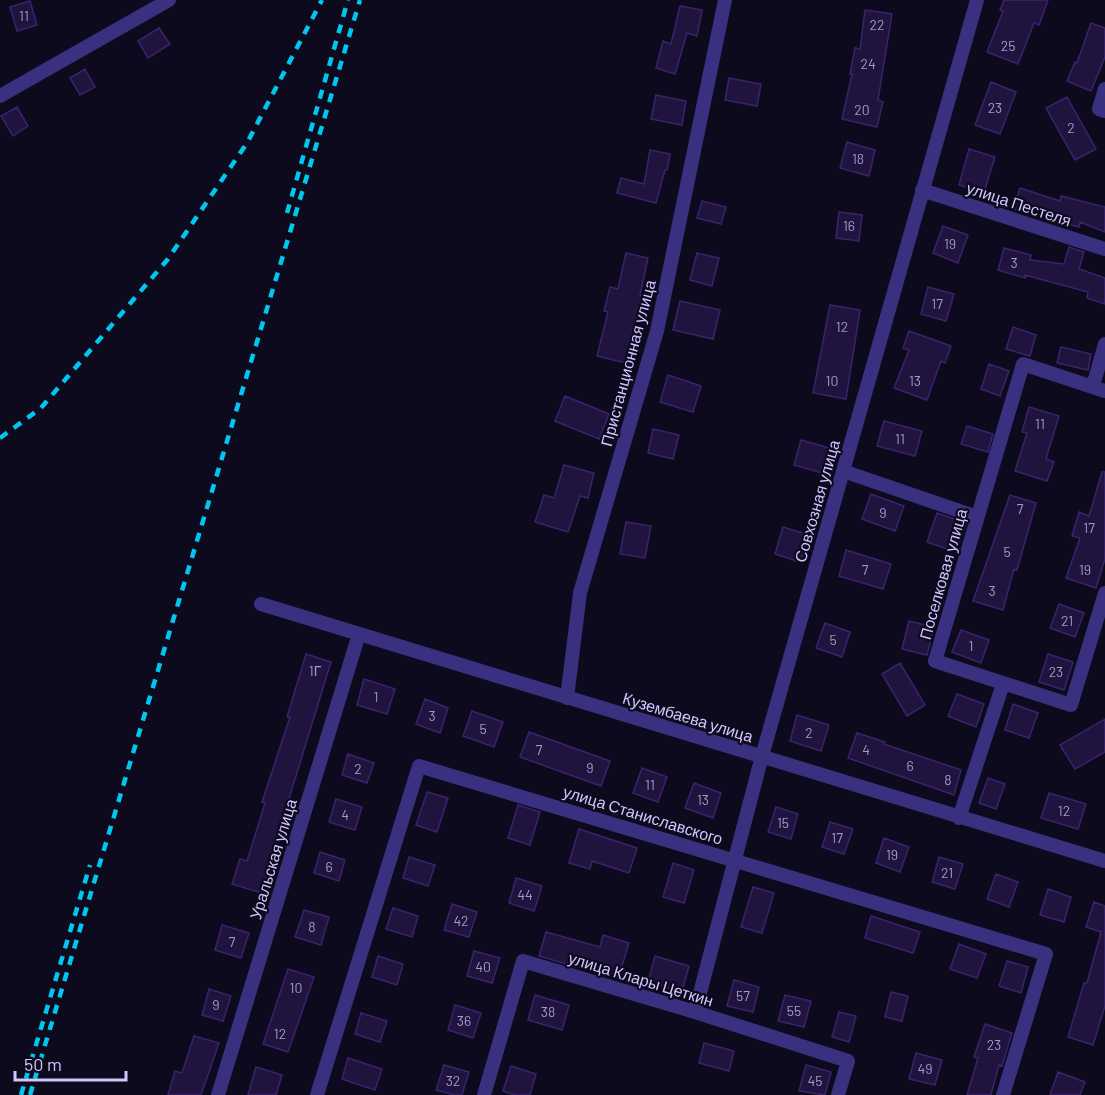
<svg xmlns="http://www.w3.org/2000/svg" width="1105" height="1095" font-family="Barlow,sans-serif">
<rect width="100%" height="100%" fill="#0e0a1d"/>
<path fill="#20143f" stroke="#38246d" stroke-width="1.5" d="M1004,0H1048L1039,25L1034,23L1018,64L987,52L1003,11L1000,10Z
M30,1L37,25L17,31L10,7Z
M680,6L702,10L697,36L687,33L675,74L656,68L663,41L671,44Z
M865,10L892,14L878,100L883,102L877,127L842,119L852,74H850L855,48L860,49Z
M1091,23L1105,28V57L1091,91L1067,81L1075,62L1077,63Z
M159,28L170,44L148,58L138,41Z
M85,69L95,87L80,95L70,78Z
M729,78L761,84L757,106L725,100Z
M991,82L1016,92L1000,134L975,125Z
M656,95L686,101L682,125L651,119Z
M1067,97L1096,149L1075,160L1046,108Z
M17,107L28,126L13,136L1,116Z
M847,142L875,150L869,176L840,168Z
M969,149L995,157L984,192L959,185Z
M650,150L670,154L667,170H665L656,203L617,193L621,178L644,184Z
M1020,188L1060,201L1061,196L1105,207V232L1080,222L1079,227L1013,209Z
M702,201L726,207L721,224L697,218Z
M839,212L862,215L859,241L836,238Z
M943,226L968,235L958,263L933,253Z
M1069,247L1084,252L1079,269L1105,278V304L1087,298L1088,292L1025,275V278L998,270L1004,248L1031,255L1030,260L1064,264Z
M626,253L648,258L640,295L643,296L626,363L597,356L608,312L604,311L610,287L618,289Z
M697,253L719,258L712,286L690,280Z
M928,287L954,294L946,321L921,314Z
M680,301L720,310L713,339L673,330Z
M830,305L860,310L846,399L813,393Z
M1013,327L1036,335L1030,356L1006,349Z
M909,331L951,346L945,363L941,361L927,400L894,388L909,350L903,348Z
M1061,347L1091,354L1088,370L1057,363Z
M989,364L1009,371L1000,396L981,389Z
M668,375L701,386L693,412L660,402Z
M565,396L609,414L599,439L555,421Z
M1029,407L1059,416L1046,459L1054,462L1047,481L1015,471L1027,433L1022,432Z
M884,421L922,431L915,456L877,446Z
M967,426L993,434L988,452L961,444Z
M653,429L679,435L673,459L648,453Z
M801,440L833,449L826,474L794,465Z
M564,465L594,473L588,498L580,496L568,532L535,522L544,495L554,498Z
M1102,472H1105V559L1096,588L1066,578L1080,538L1072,536L1079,512L1089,516Z
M871,494L904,506L895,531L862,519Z
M1010,495L1036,503L1017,570L1014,569L1003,610L973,601Z
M937,513L966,523L956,552L927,542Z
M626,522L651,526L645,558L620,554Z
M783,527L809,535L800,562L775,554Z
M846,550L891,564L883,589L839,576Z
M1059,604L1084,613L1075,637L1050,628Z
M909,621L934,627L927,655L902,649Z
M825,623L850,632L842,657L816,648Z
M961,630L989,640L981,663L952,652Z
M306,654L331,662L268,867L270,868L262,893L232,884L240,859L247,861L265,803L262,802L290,717H287Z
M1048,654L1073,662L1064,690L1039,682Z
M900,663L925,705L907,716L882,674Z
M364,679L395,689L387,714L357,705Z
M957,694L984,704L976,727L948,716Z
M425,699L448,708L440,733L416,724Z
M1013,704L1038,713L1029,738L1005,730Z
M472,711L503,722L494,747L463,736Z
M797,715L829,725L821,751L790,741Z
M1105,719V752L1075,769L1060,745Z
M529,732L610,761L601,786L520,757Z
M857,733L885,742L884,744L961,770L954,795L848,758Z
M348,754L374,763L367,783L342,775Z
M642,768L667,777L658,802L633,793Z
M988,778L1005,784L996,809L979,803Z
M694,783L721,793L713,818L685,808Z
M427,792L448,798L437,832L416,825Z
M1049,793L1086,804L1078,829L1041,818Z
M336,799L362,807L355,830L329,822Z
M518,805L540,812L530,845L508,838Z
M776,807L798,814L791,839L768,832Z
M830,822L853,829L844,854L822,847Z
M579,829L637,848L629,873L592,861L590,869L569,863Z
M884,838L909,847L900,872L876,863Z
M320,852L345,860L339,881L314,873Z
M409,857L435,865L428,886L403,878Z
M939,857L963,864L955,889L932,882Z
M673,863L694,870L684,903L663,897Z
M996,874L1018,882L1009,907L987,899Z
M516,878L542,886L534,911L509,903Z
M753,887L774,893L762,933L741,927Z
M1048,889L1071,897L1064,922L1040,915Z
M1094,902L1105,906V1006L1093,1045L1068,1037L1084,983H1087L1101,932L1086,927Z
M452,904L477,912L469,937L444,930Z
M393,908L418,916L412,937L386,929Z
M304,910L329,917L321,945L295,937Z
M871,916L920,932L913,953L865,938Z
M222,925L249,933L241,958L215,950Z
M546,932L600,947L603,935L629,943L619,976L574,963L573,966L539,956Z
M959,944L986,954L977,978L950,969Z
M474,951L500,958L492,983L467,976Z
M378,956L403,964L397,985L372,977Z
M655,956L689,966L682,992L648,982Z
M1007,961L1028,967L1021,993L999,986Z
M288,969L314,977L288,1052L263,1044Z
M734,980L759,987L753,1012L727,1006Z
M209,989L231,996L223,1021L202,1015Z
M891,992L908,996L902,1021L885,1017Z
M535,995L569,1005L562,1030L528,1020Z
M785,995L811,1001L804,1027L778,1021Z
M455,1005L481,1013L473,1038L448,1030Z
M839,1012L856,1016L849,1042L832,1037Z
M361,1013L387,1021L380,1042L355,1034Z
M985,1024L1012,1033L1002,1066L999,1065L991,1095H967L978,1058L974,1057Z
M194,1036L219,1043L201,1095H168L175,1071L182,1073Z
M704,1043L734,1051L729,1071L699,1063Z
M916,1053L942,1060L935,1085L909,1079Z
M348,1058L382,1069L375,1090L342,1079Z
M444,1065L469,1072L462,1095H454L436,1090Z
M806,1065L831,1072L825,1095L799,1091Z
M511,1066L536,1074L530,1095H515L503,1091Z
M256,1067L282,1075L276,1095H248Z
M1058,1072L1085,1082L1080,1095H1050Z"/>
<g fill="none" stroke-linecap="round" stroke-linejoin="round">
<path stroke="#393180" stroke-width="14" d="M1105,89L1099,109L1105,111
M0,96L169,0
M922,190L1105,249
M1093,386L1105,344
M1105,391L1023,364L935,661L1071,705L1105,593
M843,471L977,517
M261,604L1105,861
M567,698L580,593L657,331L725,0
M959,818L1003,684
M695,1012L762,756L977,0
M218,1095L359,634
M317,1095L419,766L1046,954L1003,1095
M484,1095L523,961L695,1012L848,1061L838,1095"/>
<path stroke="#00c7f0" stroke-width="4.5" stroke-dasharray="9 8" stroke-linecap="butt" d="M287,213L348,0
M0,438L41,408L168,259L247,143L322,0
M21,1095L90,865
M30,1095L360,0"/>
</g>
<g text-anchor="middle" stroke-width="4.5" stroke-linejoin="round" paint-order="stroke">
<g font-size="14" fill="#a499cf">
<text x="24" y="21">11</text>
<text x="877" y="30">22</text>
<text x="1008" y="51">25</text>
<text x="868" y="69">24</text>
<text x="995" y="113">23</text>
<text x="862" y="115">20</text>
<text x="1071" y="133">2</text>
<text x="858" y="164">18</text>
<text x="849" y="231">16</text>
<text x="950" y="249">19</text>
<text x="1014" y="268">3</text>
<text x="937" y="309">17</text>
<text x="842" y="332">12</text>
<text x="832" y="386">10</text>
<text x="915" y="386">13</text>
<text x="1040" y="429">11</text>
<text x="900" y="444">11</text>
<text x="1020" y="514">7</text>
<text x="883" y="518">9</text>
<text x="1089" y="533">17</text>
<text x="1007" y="557">5</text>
<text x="865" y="575">7</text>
<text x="1085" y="575">19</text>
<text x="992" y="596">3</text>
<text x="1067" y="626">21</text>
<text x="833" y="645">5</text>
<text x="971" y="651">1</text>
<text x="315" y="676">1Г</text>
<text x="1056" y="677">23</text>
<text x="376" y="702">1</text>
<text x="432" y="721">3</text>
<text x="483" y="734">5</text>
<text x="809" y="738">2</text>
<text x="539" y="755">7</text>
<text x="866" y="755">4</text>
<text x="910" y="771">6</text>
<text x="590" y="773">9</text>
<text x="358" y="774">2</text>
<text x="948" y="785">8</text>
<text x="650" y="790">11</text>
<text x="703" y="805">13</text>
<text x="1064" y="816">12</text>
<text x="345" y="820">4</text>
<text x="783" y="828">15</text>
<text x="837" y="843">17</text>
<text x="892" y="860">19</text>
<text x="329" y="872">6</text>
<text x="947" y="878">21</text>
<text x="525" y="900">44</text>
<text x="461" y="926">42</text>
<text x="312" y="932">8</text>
<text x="232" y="947">7</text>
<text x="483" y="972">40</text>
<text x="296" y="993">10</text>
<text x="743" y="1001">57</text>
<text x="216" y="1010">9</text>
<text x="794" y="1016">55</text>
<text x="548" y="1017">38</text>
<text x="464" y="1026">36</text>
<text x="280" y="1039">12</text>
<text x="994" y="1050">23</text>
<text x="925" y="1074">49</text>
<text x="453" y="1086">32</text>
<text x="815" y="1086">45</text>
</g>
<g font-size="16" fill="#d0c5ff" stroke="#0e0a1d">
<text transform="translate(1019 204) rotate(18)" y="6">улица Пестеля</text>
<text transform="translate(628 363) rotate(-75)" y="6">Пристанционная улица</text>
<text transform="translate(817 501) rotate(-74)" y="6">Совхозная улица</text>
<text transform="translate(943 574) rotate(-74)" y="6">Поселковая улица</text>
<text transform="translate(688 717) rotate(17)" y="6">Кузембаева улица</text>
<text transform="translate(643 815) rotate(17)" y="6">улица Станиславского</text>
<text transform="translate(273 859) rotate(-73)" y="6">Уральская улица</text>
<text transform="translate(641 979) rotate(17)" y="6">улица Клары Цеткин</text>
</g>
</g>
<path d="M15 1071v9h111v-9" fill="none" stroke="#d0c5ff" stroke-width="3"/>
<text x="24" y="1071" font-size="18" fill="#d0c5ff" stroke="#0e0a1d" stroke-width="4.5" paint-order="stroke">50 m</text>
</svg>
